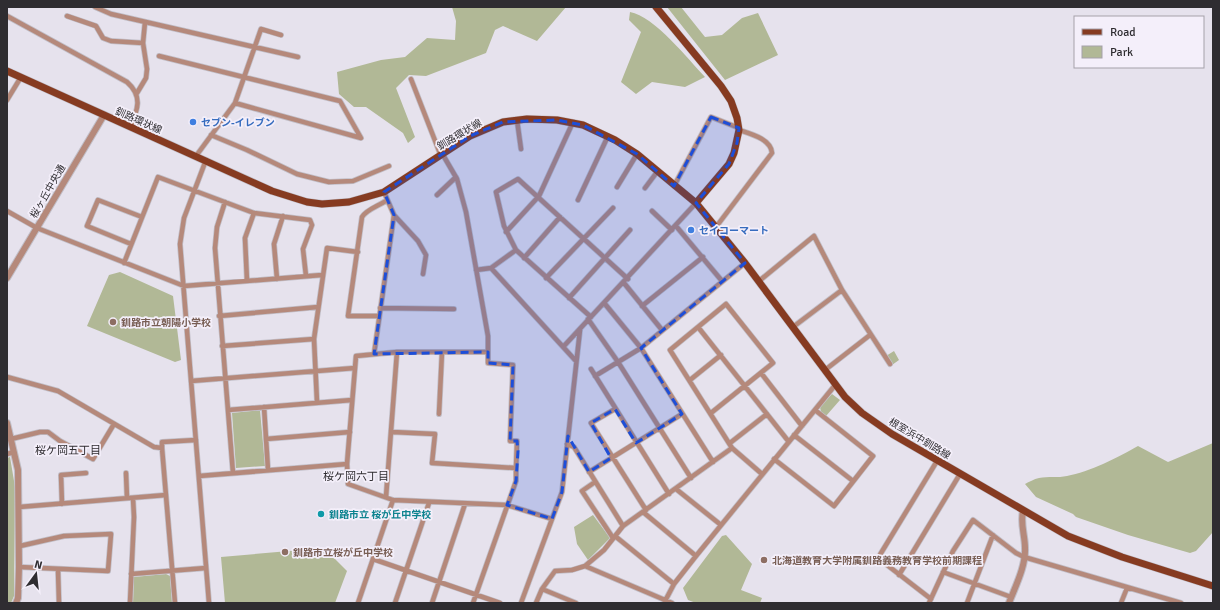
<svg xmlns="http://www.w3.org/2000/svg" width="1220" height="610" font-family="Signika,'Noto Sans JP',sans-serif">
<rect width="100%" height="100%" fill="#e6e2ed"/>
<path fill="#b1b896" d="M452,7H566L537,41L503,26L495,30L486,53L426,76L409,75L396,88L415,137L408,143L403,133L366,107H354L339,94L337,72L381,60L405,57L427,38L455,40L456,21Z
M667,7H681L705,37L722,35L742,18L758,13L778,55L725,80Z
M630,12C654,16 688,59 705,77L685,87L652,82L636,94L621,82L641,32L629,20Z
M120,272L173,296L181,360L175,362L87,326L109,275Z
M894,351L899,360L892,365L886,356Z
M832,394L840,400L826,416L821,412L820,407Z
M260,410L265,466L236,468L232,413Z
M1213,443V532L1196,551L1190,553L1128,535L1076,517L1073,514L1036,497L1025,484C1029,482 1034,479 1039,478C1048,476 1058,478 1067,476C1089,472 1119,457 1138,446L1168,462Z
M10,457L15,487L14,596L11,603H7V458Z
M593,515L610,538L588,560L577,544L574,527Z
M726,535L752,564L741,590L762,598L760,603H696L688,600L683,588L722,536Z
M324,548L347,571L335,603H225L221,557Z
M166,574L170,576L172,603H133L134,577Z"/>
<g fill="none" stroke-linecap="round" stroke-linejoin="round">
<defs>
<path id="minor" d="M95,7L111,14L298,57
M7,16L127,82C143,96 138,110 130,127
M67,16L96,26L103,38L111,41L143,43
M159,56L340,101L361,138L235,103
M411,79L441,156
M137,93L146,78L147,69L143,43L145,22
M7,100L21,77
M517,120L521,149
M211,135L247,150L297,174L329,182L353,181L389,166
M443,155L457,179L466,212L488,336V363L513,365L510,441H517L516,468
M196,156L235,103L261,29L281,35
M206,160L184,218L180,244L209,603
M674,186L711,117L739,128
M617,187L637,154
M645,188L657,172
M384,192L394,215L418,241L426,255L423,274
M437,195L456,177
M578,200L608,136
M225,202L217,227L215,248L233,473
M7,211L37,228L184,286L322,275
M652,211L672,230
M676,226L722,281
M716,227L772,153C771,139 751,134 739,130
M506,232L539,196L573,122
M131,244L87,226L98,200L142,217
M524,258L560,217
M124,263L158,177L254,213L310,220L312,225L303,249L306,276
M491,268L575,360
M476,270L491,268L516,250
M546,278L613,208
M277,279L274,244L283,216
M247,281L245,238L254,213
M759,281L814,236L842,290L890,364
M624,283L662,330
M569,298L630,230
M605,304L641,348L713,462
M642,306L703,257
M380,308L454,309
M219,316L318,307
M379,316H348L362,217C367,209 379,206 387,200
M591,317L516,250L504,226L496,192L518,179L628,279
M588,319L618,362L691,478
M698,327L789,442
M793,327L842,290
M222,346L314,339
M564,346L696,203
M488,352H397L356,356L347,464L348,484L393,500L507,505L552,519
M374,354L394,215
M591,369L669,494
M825,370L870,335
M761,373L802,426
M595,376L641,348L745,263
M7,377L58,391L154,447L162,448V442L196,440
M690,380L721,355
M191,381L355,368
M317,402L314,339L327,248L358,252
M264,407L268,470
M615,409L591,423L646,510
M228,410L352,400
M711,413L773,363L726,304L670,350L732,448L762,474
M439,414L442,352
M392,432L435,434L432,463L516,468V481L473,603
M794,435L853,481
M11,439L40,432H48L60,441L93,459L114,424
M266,439L350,432
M730,443L767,414
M567,444L574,447L623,526
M162,448L175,603
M7,454L14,452
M774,459L834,506L873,456L815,410
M589,472L682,414
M126,473L127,498
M199,476L347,464
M595,482L582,491L613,538
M676,489L721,525
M386,497L397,352
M62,504L61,475L86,473
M19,507L166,495
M643,512L696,556
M615,536L674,584
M373,559L500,603
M585,566L672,603
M19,567L108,571L111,534L64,536L20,546
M58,570L59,603
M943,572L1011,597
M131,574L206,568
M899,575L960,474
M542,589L576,603
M931,599L878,558L937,461
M130,603L134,517L133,498
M358,603L393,500
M395,603L429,503
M432,603L465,504
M521,603L562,492L580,330
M536,603L542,589L555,571L572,570L585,566L604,550L623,526L732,448
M664,603L674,584L696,556L836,384
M929,603L953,551L973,520L1016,553L1024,557L1181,603
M967,603L993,535
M1121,603L1127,588"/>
<path id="tertiary" d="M7,278L104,115
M7,423L18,470L19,567L18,598L16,603
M1009,603C1015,587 1026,566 1025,548C1025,535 1020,524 1023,511"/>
<path id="primary" d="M656,7L721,86L731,101L737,118L739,130L734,153L729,164L696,203
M7,71L272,191L307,202L322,204L349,202L384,192L470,136L503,122L527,119L557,120L583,125L615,140L637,154L696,203L745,263L845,397L862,413L892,434L1068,536L1122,557L1213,586"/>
</defs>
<use href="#minor" stroke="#c1bec7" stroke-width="6"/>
<use href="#tertiary" stroke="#c1bec7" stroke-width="8"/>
<use href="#primary" stroke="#c1bec7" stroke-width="8"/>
<use href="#minor" stroke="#b5897b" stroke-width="4.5"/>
<use href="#tertiary" stroke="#b5897b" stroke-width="6"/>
<use href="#primary" stroke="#863b21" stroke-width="7"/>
</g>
<path fill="#1d4ed8" fill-opacity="0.2" stroke="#1d4ed8" stroke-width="3" stroke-dasharray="8 5" stroke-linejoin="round" d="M711,117L739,128L737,143L729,164L696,203L745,263L641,348L682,414L636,443L615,409L591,423L611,458L589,472L568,436L562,492L552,519L507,505L516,481L518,451L517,441H510L513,365L488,363V352L374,354L394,215L384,192L470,136L503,122L557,120L583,125L637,154L674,186Z"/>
<g fill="#3f7fe0" stroke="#f4effa" stroke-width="1.5">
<circle cx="193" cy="122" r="4"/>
<circle cx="691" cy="230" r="4"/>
</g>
<g fill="#8d6e63" stroke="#f4effa" stroke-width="1.5">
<circle cx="113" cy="322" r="4"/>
<circle cx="285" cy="552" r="4"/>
<circle cx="764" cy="560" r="4"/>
</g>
<circle fill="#0f9aa8" stroke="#f4effa" stroke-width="1.5" cx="321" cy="514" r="4"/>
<g text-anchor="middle" stroke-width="3.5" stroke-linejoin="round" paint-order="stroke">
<g font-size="10" fill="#2f2d31" stroke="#f4effa">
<text transform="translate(139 120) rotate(24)" y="4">釧路環状線</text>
<text transform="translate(459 134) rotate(-31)" y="4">釧路環状線</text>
<text transform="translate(47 191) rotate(-60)" y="4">桜ヶ丘中央通</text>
<text transform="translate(920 438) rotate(31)" y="4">根室浜中釧路線</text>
</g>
<g font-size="10" font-weight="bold" fill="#366cbe" stroke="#f4effa" text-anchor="start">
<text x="201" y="126">セブン-イレブン</text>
<text x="699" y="234">セイコーマート</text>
</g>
<g font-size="10" font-weight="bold" fill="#785e54" stroke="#f4effa" text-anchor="start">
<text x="121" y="326">釧路市立朝陽小学校</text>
<text x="293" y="556">釧路市立桜が丘中学校</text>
<text x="772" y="564">北海道教育大学附属釧路義務教育学校前期課程</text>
</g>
<g font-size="10" font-weight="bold" fill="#0d838f" stroke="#f4effa" text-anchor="start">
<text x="329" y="518">釧路市立 桜が丘中学校</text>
</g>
<g font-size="11" fill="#2f2d31" stroke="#f4effa">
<text x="68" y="454">桜ケ岡五丁目</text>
<text x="356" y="480">桜ケ岡六丁目</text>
</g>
</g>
<rect width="1220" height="610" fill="none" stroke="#2f2d31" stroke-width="16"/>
<rect x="1074" y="16" width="130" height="52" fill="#f4effa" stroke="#a5a1aa"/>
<rect x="1082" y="29" width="20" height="6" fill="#863b21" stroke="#a5a1aa"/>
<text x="1110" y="36" font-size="12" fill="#2f2d31">Road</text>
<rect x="1082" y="46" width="20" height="12" fill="#b1b896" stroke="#a5a1aa"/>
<text x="1110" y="56" font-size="12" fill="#2f2d31">Park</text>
<g transform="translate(36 574) rotate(15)" stroke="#f4effa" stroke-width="3" paint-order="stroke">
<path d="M0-3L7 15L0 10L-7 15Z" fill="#2f2d31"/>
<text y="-6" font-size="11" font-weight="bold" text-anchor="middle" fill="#2f2d31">N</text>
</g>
</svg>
